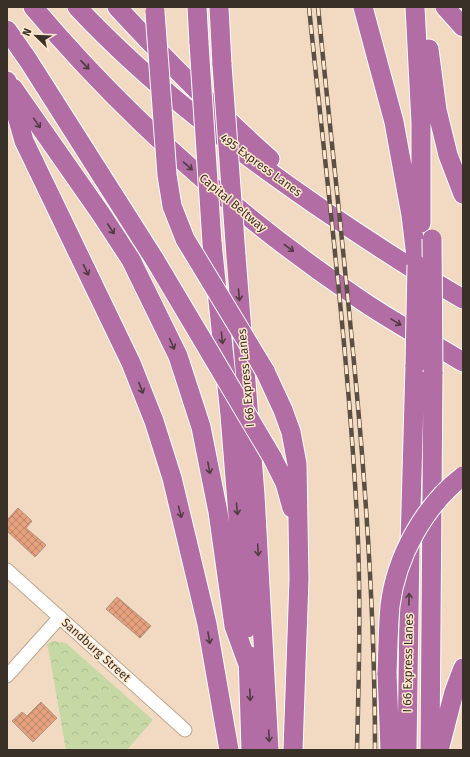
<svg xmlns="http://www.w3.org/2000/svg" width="470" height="757" font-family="'Fira Sans',sans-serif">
<defs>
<pattern id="forest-crowns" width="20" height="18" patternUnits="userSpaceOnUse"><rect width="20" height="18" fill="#c6d9a5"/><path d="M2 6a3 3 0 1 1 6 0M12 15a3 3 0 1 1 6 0" fill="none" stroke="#abbb8e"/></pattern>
<pattern id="building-cross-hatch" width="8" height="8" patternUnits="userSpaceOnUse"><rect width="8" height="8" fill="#e5a17d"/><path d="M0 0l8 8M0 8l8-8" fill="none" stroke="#bb8466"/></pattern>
</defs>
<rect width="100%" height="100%" fill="#f1dac1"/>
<path fill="url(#forest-crowns)" d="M52,641L66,643L153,720L127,750H66L48,647L46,645Z"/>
<path fill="url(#building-cross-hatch)" stroke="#b19384" d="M18,508L32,521L26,528L46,545L35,557L7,531V520Z
M117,597L151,626L140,638L106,609Z
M41,702L57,718L33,742L12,721L22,712L27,716Z"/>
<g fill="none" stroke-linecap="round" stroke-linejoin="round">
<defs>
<path id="minor" d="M7,570L185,730
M7,676L60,617"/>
<path id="highway" d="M33,7C127,118 235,214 355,296C389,320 427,340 463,362
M77,7C153,88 241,154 332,216C375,245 418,273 463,299
M117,7C166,60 216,111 270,159
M197,7L199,43
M219,7L222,65
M363,7L394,122L411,215L417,265
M415,7L421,123V223
M445,7L463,27
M7,30L28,60L155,260
M429,49L437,110L448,155L463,194
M7,81L24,141L131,363L154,421L172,478L207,624L229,750
M13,88L101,214L131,260L178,356L201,427L218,512L234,626L249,667
M212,243L230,415L247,628
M236,256L255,495L269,750
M265,371L283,410L291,432L297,464L299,579L293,750
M272,457L285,483L292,508
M248,655L251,750
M387,673L390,750
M407,750L410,545L415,365
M430,750L433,372
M439,750L454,692L463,668"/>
</defs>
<use href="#minor" stroke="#bea790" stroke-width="15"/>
<use href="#highway" stroke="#fff" stroke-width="21"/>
<use href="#minor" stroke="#fff" stroke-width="13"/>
<use href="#highway" stroke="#b36da5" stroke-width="19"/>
<defs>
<path id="rail" d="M309,7C326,177 348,347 357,518C361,595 359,673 357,750
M318,7C342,254 375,501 375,750"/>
</defs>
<use href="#rail" stroke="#5b4f43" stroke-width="4.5"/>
<use href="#rail" stroke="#ffe7ce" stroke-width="3" stroke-dasharray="9" stroke-linecap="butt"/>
<defs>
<path id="highway-bridge" d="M155,12L167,175L172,206L185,239L265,371
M199,43L212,243
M222,65L236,256
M432,239L433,372
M155,260L272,457
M415,365L417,265
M387,673C388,651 388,628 390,606C396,557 424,506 463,476"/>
</defs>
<use href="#highway-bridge" stroke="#fff" stroke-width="21" stroke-linecap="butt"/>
<use href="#highway-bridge" stroke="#b36da5" stroke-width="19"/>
</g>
<defs><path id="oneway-shaft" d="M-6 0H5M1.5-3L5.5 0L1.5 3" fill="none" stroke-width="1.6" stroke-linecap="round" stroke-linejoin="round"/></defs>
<g stroke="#513c40">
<use href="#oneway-shaft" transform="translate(85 65) rotate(47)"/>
<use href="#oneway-shaft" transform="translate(37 123) rotate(55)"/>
<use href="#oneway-shaft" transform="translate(188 166) rotate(41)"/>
<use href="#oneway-shaft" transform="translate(111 229) rotate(57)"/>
<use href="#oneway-shaft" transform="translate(289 248) rotate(37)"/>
<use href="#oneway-shaft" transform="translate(86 270) rotate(64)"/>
<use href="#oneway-shaft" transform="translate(239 295) rotate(85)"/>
<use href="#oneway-shaft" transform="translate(396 322) rotate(32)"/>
<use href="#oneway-shaft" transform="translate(222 338) rotate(84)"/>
<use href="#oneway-shaft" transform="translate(172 344) rotate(66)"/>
<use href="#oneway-shaft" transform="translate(141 388) rotate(69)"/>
<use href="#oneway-shaft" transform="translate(209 468) rotate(79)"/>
<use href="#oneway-shaft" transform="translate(237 509) rotate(85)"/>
<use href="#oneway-shaft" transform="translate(180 512) rotate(76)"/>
<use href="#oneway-shaft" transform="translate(258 550) rotate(87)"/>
<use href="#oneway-shaft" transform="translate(409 599) rotate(-89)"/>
<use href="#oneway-shaft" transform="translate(209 638) rotate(80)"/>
<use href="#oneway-shaft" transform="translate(250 695) rotate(88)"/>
<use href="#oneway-shaft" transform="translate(269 736) rotate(87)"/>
</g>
<g text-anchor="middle" stroke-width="3" stroke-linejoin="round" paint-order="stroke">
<g font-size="12" fill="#393027" stroke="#ffe7ce">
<text transform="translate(261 165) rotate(36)" y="4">495 Express Lanes</text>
<text transform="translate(233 203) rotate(40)" y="4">Capital Beltway</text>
<text transform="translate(246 378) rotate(-95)" y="4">I 66 Express Lanes</text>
<text transform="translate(96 650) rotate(42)" y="4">Sandburg Street</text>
<text transform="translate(408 663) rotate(-89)" y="4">I 66 Express Lanes</text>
</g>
</g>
<rect width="470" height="757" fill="none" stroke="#393027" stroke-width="16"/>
<g transform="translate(36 36) rotate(293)" stroke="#ffe7ce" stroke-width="3" paint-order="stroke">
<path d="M0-3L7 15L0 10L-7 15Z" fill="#393027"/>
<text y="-6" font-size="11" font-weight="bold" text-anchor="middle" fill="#393027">N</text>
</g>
</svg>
